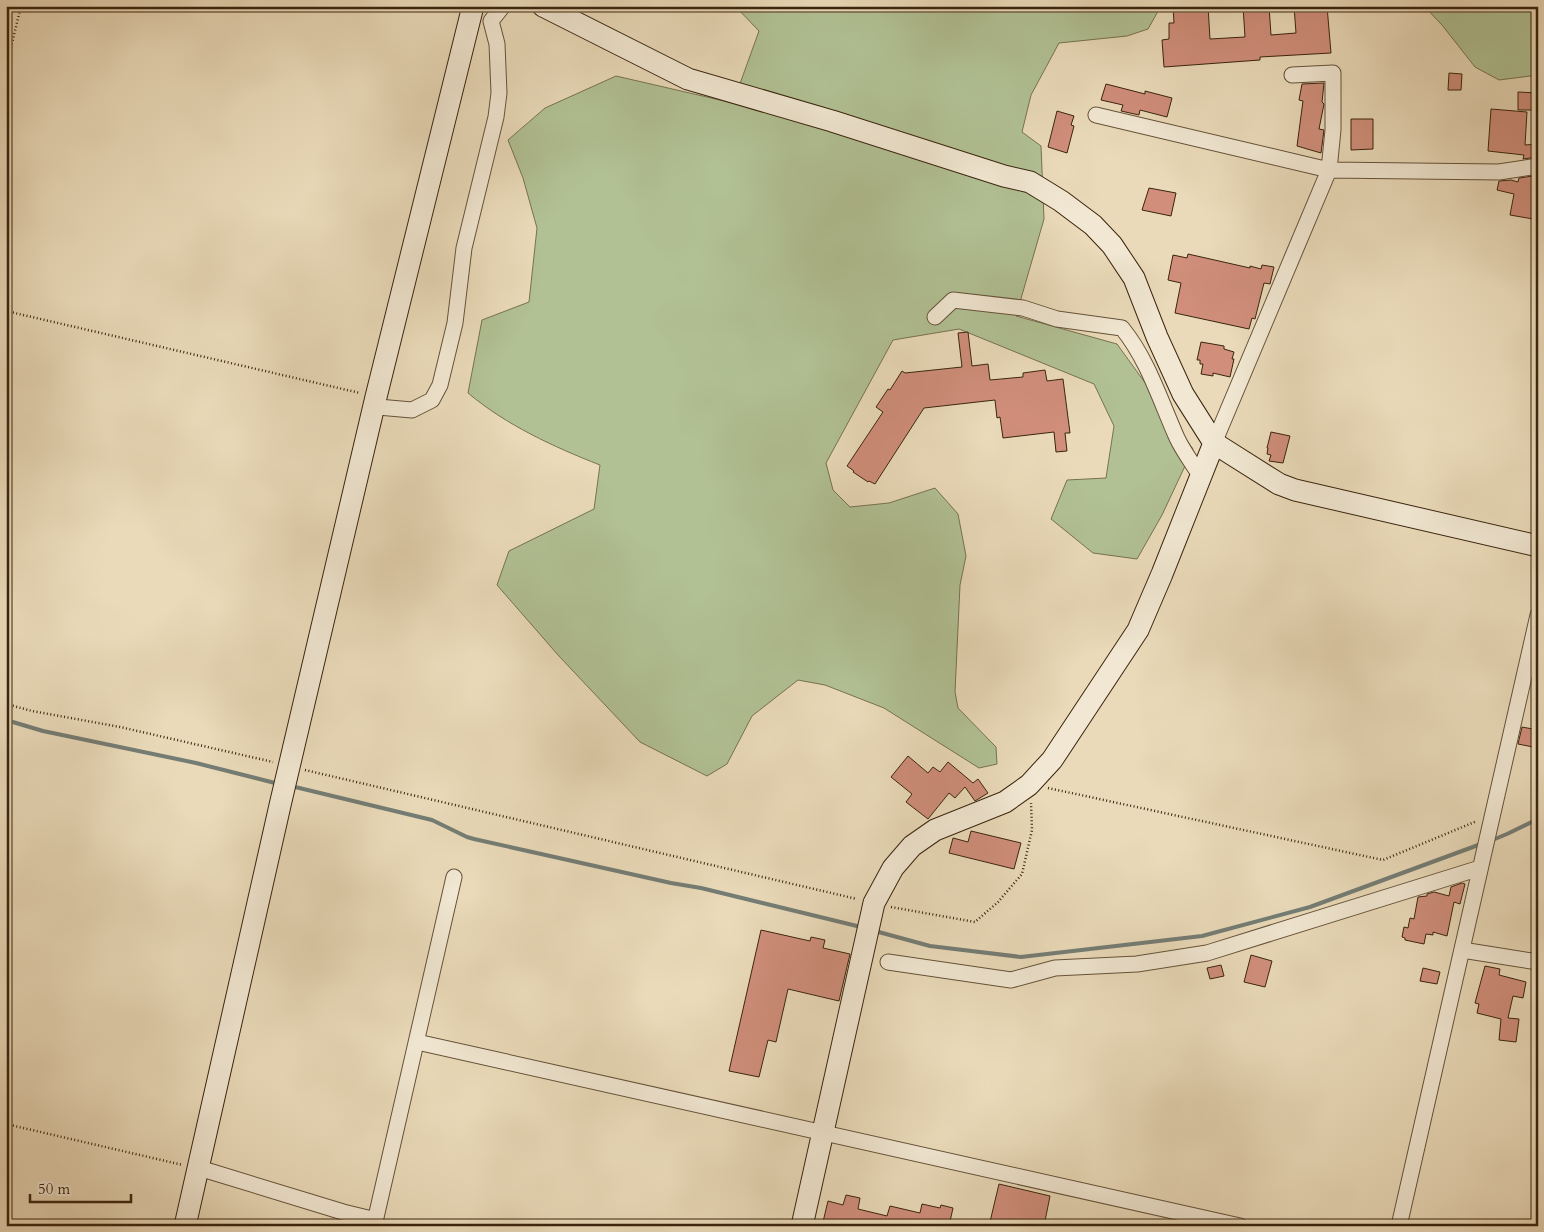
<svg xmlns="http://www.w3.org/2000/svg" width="1544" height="1232" font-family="Cardo,serif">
<rect width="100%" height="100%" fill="#eadab9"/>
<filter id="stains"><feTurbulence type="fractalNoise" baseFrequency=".004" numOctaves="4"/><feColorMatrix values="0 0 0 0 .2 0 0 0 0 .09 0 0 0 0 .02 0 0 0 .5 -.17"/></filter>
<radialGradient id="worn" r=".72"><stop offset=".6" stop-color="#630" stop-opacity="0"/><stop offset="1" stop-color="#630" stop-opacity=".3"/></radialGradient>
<path fill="#b1c194" stroke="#767251" d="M735,6H1161L1148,29L1127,36L1059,43L1031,95L1022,132L1041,146L1044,219L1016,316L1117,344L1193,449L1162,515L1137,559L1093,553L1051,519L1067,480L1106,478L1114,426L1094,384L959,329L893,340L826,463L833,490L850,507L889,503L935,488L958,514L966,556L960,585L955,692L958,708L996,747L997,764L979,768L884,708L825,685L798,680L752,716L727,764L707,776L640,742L558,655L497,585L509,551L594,509L600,465C554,447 506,425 468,393L482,320L529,302L537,228L523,178L508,140L545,108L616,76L733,103L759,31Z
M1424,6H1538V75L1499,80L1475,67L1442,25Z"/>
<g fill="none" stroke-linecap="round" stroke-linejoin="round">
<path stroke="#747d75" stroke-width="4" d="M6,720L43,731L196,763L279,784
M291,786L432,820L467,837L474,839L671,883L701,888L861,927
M1490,841L1507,834L1538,819
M875,931L930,946L1021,957L1202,936L1310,907L1481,844"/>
</g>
<path fill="#d08e7b" stroke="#3a240e" d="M1173,6H1208L1210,39L1245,37L1243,6H1269L1271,35L1296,33L1294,6H1327L1331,53L1260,57V60L1164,67L1162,40L1169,39V23H1174Z
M1449,73L1462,74L1461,90H1448Z
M1324,83L1322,102L1324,104L1319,129L1324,130L1321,153L1297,146L1303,101L1299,100L1302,84Z
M1106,84L1145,94V91L1172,98L1167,117L1140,110L1139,115L1121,111L1123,105L1101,100Z
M1518,92L1538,93V110H1518Z
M1491,109L1527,112L1525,145L1538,144V157L1523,159L1524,155L1488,151Z
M1057,111L1074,116L1071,125L1074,126L1067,153L1048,147Z
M1351,119H1373V149L1351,150Z
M1533,176L1538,177V201L1533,219L1510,215L1514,194L1497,190L1499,181L1511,180L1518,182L1519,178Z
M1149,188L1176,193L1171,216L1142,210Z
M1188,254L1250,268V266L1261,269L1262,265L1274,267L1270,284L1264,283L1255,319L1252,318L1249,329L1175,313L1181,283L1168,280L1173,255L1187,258Z
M968,332L972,366L988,364L990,380L1023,377V373L1045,370L1047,381L1063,379L1070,433H1065L1067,451L1056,452L1054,432L1003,438L1000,417L997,418L995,400L924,408L875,484L869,481L868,482L853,472L854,471L847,466L883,412L876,407L888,389L890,390L902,371L905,373L962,367L958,333Z
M1201,342L1224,346V349L1234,352L1232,359H1234L1230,377L1213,373V376L1201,374L1203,364H1200V360H1197Z
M1271,432L1290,436L1283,463L1269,461L1271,455L1267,454L1268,448H1267Z
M1522,727L1538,730V748L1518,744Z
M908,756L928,773L933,767L940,772L948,762L973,783L978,779L988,793L975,801L965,787L955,798L949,793L928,819L906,802L912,794L891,777Z
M971,831L1021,843L1014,869L949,853L953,838L968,842Z
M1462,883L1465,884L1460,904L1454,902L1447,936L1433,932V935L1426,934L1424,944L1405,940V938L1402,937L1404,927L1408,928L1410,918L1414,919L1418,897L1427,896V894L1434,892L1449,896L1451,887Z
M761,930L810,941L811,937L825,940L823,948L850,954L839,1001L788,989L776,1042L768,1040L759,1077L729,1071Z
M1251,955L1272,961L1265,987L1244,982Z
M1221,965L1224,976L1210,979L1207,968Z
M1485,966L1500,969L1499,975L1526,982L1523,998L1513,996L1508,1018L1519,1019L1516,1042L1499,1040L1501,1019L1477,1013L1479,1004L1475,1003Z
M1423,968L1440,972L1437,984L1420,981Z
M999,1184L1050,1196L1044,1226H989Z
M846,1195L860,1198L858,1209L887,1216L890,1206L920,1213L922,1204L940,1208L941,1205L953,1208L949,1226H822L828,1201L843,1205Z"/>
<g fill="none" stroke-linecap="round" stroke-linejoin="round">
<defs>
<path id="street" d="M1096,115L1329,170L1499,172L1538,166
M935,317L953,300L1023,308L1057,319L1122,328C1148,360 1160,400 1177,438C1183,451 1193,464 1201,477
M376,397L378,407L412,410L432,400L440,385L455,323L464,248L496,117L499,93L497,44L491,21L503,6
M1214,443L1329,170L1333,130V73L1292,75
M1462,950L1538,962
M888,962L1011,980L1055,968L1137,964L1207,953L1480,868
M417,1042L1240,1226
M199,1168L343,1212L376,1220
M374,1226L454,877
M1399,1226L1538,615"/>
<path id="secondary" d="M543,6L688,79L832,121L1004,176L1030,182L1061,201L1093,225L1112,245L1134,278L1157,337L1183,394L1214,443L1279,484L1295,490L1538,546
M185,1226L281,801L376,397L473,6
M802,1226L874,903L893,868L912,846L935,830L1005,802L1029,785L1052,760L1138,630L1162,574L1214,443"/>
</defs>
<use href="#street" stroke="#665239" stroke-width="17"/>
<use href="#secondary" stroke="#3a240e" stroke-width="23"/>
<path stroke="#3a240e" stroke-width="2.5" stroke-dasharray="1 2.5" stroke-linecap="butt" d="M6,68L21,6
M6,311L360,393
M6,704L32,711L120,727L273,762
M305,770L857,899
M1048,788L1383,860L1477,821
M891,907L975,922L998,902L1022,874L1032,830L1031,803
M6,1124L183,1165"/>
<use href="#street" stroke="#f1e7d2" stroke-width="15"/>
<use href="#secondary" stroke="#f1e7d2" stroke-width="21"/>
</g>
<rect width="1544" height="1232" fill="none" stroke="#eadab9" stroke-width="25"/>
<rect x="8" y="8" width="1529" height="1217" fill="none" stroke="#3a240e" stroke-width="2.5"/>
<rect x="12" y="12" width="1519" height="1207" fill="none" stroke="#3a240e"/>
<path d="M30 1194v8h101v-8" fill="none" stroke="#3a240e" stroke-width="2.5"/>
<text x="38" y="1194" font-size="15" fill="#3a240e" stroke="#f1e7d2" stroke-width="4" paint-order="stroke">50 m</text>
<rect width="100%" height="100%" filter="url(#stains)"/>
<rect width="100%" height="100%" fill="url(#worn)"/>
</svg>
